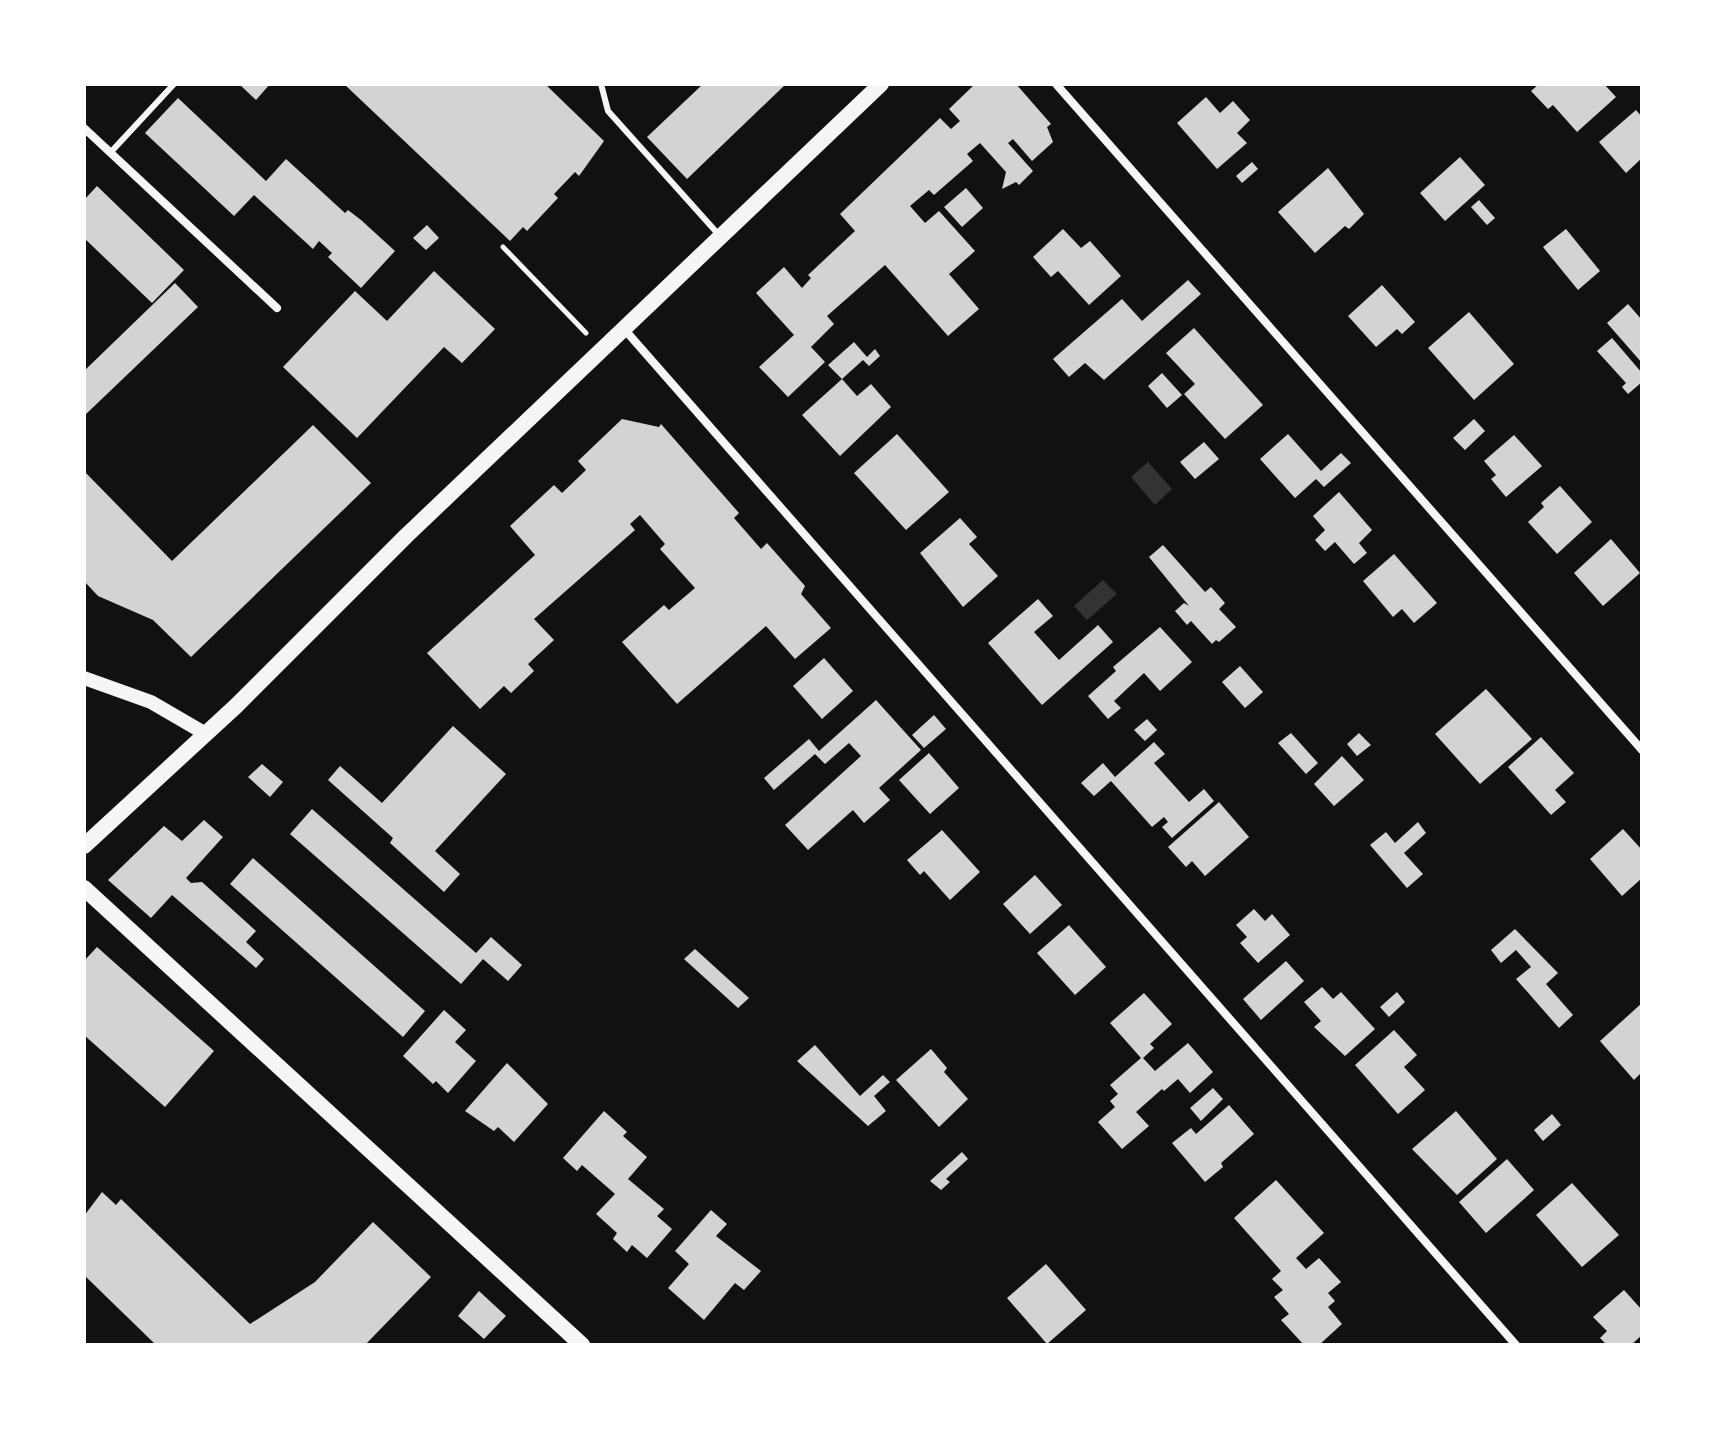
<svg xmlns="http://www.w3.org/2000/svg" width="1726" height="1429" font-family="'Asap Condensed',sans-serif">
<rect width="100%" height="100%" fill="#111"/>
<path fill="#333" d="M1148,462L1172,489L1155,505L1131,477Z
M1103,580L1117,594L1087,620L1074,606Z"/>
<path fill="#d3d3d3" d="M239,84H270L256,100Z
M344,84H545L604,141L579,176L575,172L554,194L558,198L527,231L523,227L510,241Z
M703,84H786L687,179L647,137Z
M975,84H1016L1051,124L1047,127L1053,142L1032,161L1013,139L1008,143L1033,171L1019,185L1016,182L1002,189L1006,172L980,143L967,154L973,161L934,195L929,190L910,206L925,223L939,211L975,251L949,274L979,309L948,336L885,265L827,316L834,324L811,347L825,362L788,397L759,367L794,335L756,293L784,267L802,288L811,278L808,275L855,231L840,214L940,118L951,129L960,121L949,109Z
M1539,84H1604L1616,97L1577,132L1553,105L1548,109L1531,91Z
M1206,97L1220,113L1233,101L1250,120L1237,133L1247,143L1217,169L1177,123Z
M178,98L266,181L286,159L345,213L348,210L361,220L395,251L361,288L328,257L332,253L319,241L313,249L254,195L234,216L145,133Z
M1636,110L1642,117V158L1626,173L1599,142Z
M1460,157L1485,185L1445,221L1420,193Z
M1252,162L1258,169L1242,183L1236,176Z
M1328,168L1364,214L1349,229L1345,226L1315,253L1278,212Z
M97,186L184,270L152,303L84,238V200Z
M966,188L983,208L962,227L944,207Z
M1479,200L1495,218L1487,225L1471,207Z
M427,225L439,238L426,250L413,238Z
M1063,229L1081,248L1090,241L1121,276L1089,305L1058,271L1051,277L1033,257Z
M1566,229L1600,271L1578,290L1543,247Z
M434,271L495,329L462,363L444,347L357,438L283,367L355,291L387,321Z
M1188,280L1201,294L1104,380L1085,363L1069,377L1053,359L1122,299L1142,321Z
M175,283L198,307L84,416V371Z
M1382,285L1415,322L1402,334L1397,329L1376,347L1348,316Z
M1628,304L1642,320V363L1607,323Z
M1469,312L1514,364L1474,400L1428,348Z
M1194,328L1263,405L1225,439L1184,394L1195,384L1166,353Z
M1612,338L1642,373V382L1628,394L1622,387L1626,383L1597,351Z
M854,342L867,357L875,349L880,356L869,366L863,360L842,379L857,396L871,384L891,407L840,456L802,415L842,379L828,365Z
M1162,373L1182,395L1167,408L1148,386Z
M622,419L659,427L661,424L739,513L734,518L761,549L767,543L805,586L801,594L831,628L795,659L766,626L677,704L622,642L664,605L669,610L695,588L660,549L665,544L640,515L630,524L635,530L534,619L554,640L528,664L534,671L511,693L504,686L480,709L427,653L535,555L510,526L554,485L562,493L586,470L578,461Z
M1474,419L1485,431L1465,450L1453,438Z
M313,425L371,483L191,657L153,620L98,596L84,581V471L172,561Z
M897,434L949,492L906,530L854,473Z
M1288,434L1321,471L1341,453L1351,463L1324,487L1316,479L1295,498L1260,459Z
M1514,435L1542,466L1506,497L1491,479L1496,475L1484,461Z
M1204,442L1219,459L1195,479L1180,462Z
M1560,486L1592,522L1557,554L1528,522L1544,507L1541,503Z
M1339,492L1372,530L1359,543L1367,553L1354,564L1335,542L1325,551L1315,540L1325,530L1313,516Z
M960,518L977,537L969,544L998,576L963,607L920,553Z
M1611,539L1640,573L1603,606L1574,573Z
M1163,545L1205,592L1211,587L1225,603L1219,609L1236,627L1219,642L1216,640L1212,644L1191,621L1187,625L1175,611L1184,603L1189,606L1149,557Z
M1394,554L1437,603L1414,623L1402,609L1393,617L1363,581Z
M1038,599L1053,616L1034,632L1059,660L1098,625L1113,642L1042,705L988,643Z
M1160,627L1192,662L1160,691L1144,673L1114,701L1121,708L1108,719L1088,696L1116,671L1113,667Z
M824,658L853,691L822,719L793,686Z
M1240,666L1263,692L1245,708L1222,682Z
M1486,689L1532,739L1480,784L1435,734Z
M876,700L921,750L879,788L890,800L864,823L853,810L808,850L785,825L861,756L849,743L825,764L815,754L774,790L764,778L809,739L819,751Z
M934,715L946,729L924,748L912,735Z
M1147,719L1157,730L1145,741L1134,730Z
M453,726L506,774L435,851L460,874L444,892L390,843L393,838L328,780L340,766L382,803Z
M1291,733L1318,763L1306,774L1278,743Z
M1359,733L1371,745L1357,756L1347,744Z
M1541,737L1574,773L1555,790L1566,802L1551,815L1508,767Z
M1154,742L1165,754L1154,763L1189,802L1204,789L1214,801L1172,838L1162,827L1168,822L1164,817L1152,827L1111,781L1094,796L1081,783L1103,763L1115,777Z
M929,753L959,788L930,814L899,780Z
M1342,756L1364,780L1334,806L1314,784Z
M262,764L283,782L270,797L248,777Z
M1219,802L1249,837L1205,876L1192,861L1186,867L1168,847Z
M312,809L476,953L491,937L522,965L508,981L483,959L461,984L290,834Z
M204,820L223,837L186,878L191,883L202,882L256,931L246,942L264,959L256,968L172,895L151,918L108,880L164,826L182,841Z
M1418,822L1426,833L1404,853L1423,874L1407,888L1370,845L1386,832L1395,843Z
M1623,829L1642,850V878L1622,896L1590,859Z
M942,830L980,872L950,900L924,871L920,875L907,860Z
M253,858L425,1011L403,1037L230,884Z
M1035,875L1062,905L1030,934L1003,904Z
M1254,909L1265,921L1272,914L1290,935L1258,963L1240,943L1247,937L1236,925Z
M1069,925L1106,967L1075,995L1037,953Z
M1515,929L1558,973L1546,984L1573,1015L1559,1028L1516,979L1531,967L1516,950L1501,963L1491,950Z
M97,947L214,1051L165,1107L84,1035V961Z
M695,949L749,998L738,1008L684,959Z
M1286,961L1304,981L1261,1020L1243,999Z
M1322,987L1333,999L1341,992L1375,1029L1345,1056L1314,1027L1321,1021L1304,1002Z
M1397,992L1405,1002L1389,1017L1380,1007Z
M1144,993L1172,1024L1150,1044L1154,1048L1143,1058L1155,1071L1188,1043L1213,1072L1190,1093L1178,1079L1164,1091L1162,1089L1136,1112L1149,1126L1122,1149L1098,1122L1115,1107L1110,1101L1118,1094L1110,1085L1141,1058L1110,1023Z
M1642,1003V1072L1634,1080L1600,1041Z
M444,1010L466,1030L455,1042L476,1061L448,1093L436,1081L433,1084L403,1056Z
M1394,1030L1417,1055L1404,1067L1425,1090L1398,1114L1355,1065Z
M815,1045L860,1096L883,1075L890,1082L874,1096L886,1111L868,1126L797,1061Z
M931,1049L947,1068L944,1072L968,1099L939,1127L896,1080Z
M507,1063L548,1104L514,1142L498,1127L494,1131L465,1111Z
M1213,1088L1223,1099L1201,1121L1190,1108Z
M1229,1105L1254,1134L1221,1163L1223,1167L1205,1182L1172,1143L1191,1128L1196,1134Z
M604,1111L627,1132L623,1136L647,1157L628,1179L664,1209L657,1216L672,1229L647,1258L632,1245L627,1252L613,1239L617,1233L596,1214L615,1194L582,1165L577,1171L563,1158Z
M1456,1111L1497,1159L1457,1195L1412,1149Z
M1552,1114L1561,1125L1543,1141L1534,1130Z
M962,1152L968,1159L946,1179L950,1182L941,1190L930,1181Z
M1507,1159L1534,1190L1486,1233L1459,1202Z
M1276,1180L1324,1233L1296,1258L1306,1269L1319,1258L1341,1282L1328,1293L1335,1301L1328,1307L1342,1324L1319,1345H1304L1281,1320L1289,1314L1274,1297L1283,1290L1272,1279L1281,1271L1234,1218Z
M1572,1183L1619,1235L1582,1267L1536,1215Z
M102,1192L116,1205L121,1199L250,1324L315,1282L373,1222L431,1277L365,1345H156L84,1275V1216Z
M711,1210L727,1224L716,1236L761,1271L744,1290L735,1283L704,1320L668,1288L689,1264L675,1251Z
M1046,1264L1086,1310L1047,1344L1007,1298Z
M1624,1290L1642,1310V1335L1631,1345H1607L1600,1338L1607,1331L1593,1317Z
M479,1291L506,1316L484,1339L458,1316Z"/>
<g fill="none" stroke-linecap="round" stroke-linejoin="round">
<path stroke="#f5f5f5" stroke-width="5" d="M503,247L586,333"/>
<path stroke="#f5f5f5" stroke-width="6" d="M601,84L608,111L719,235
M110,153L174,84"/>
<path stroke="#f5f5f5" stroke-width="8" d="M1056,84L1642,750
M84,128L277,308
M625,330L1516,1345"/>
<path stroke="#f5f5f5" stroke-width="14" d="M84,678L151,702L206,734"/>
<path stroke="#f5f5f5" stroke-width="16" d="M84,846L236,706L406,536L881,84
M84,888L582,1345"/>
</g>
<rect width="1726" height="1429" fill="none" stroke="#ffffff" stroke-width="172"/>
</svg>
